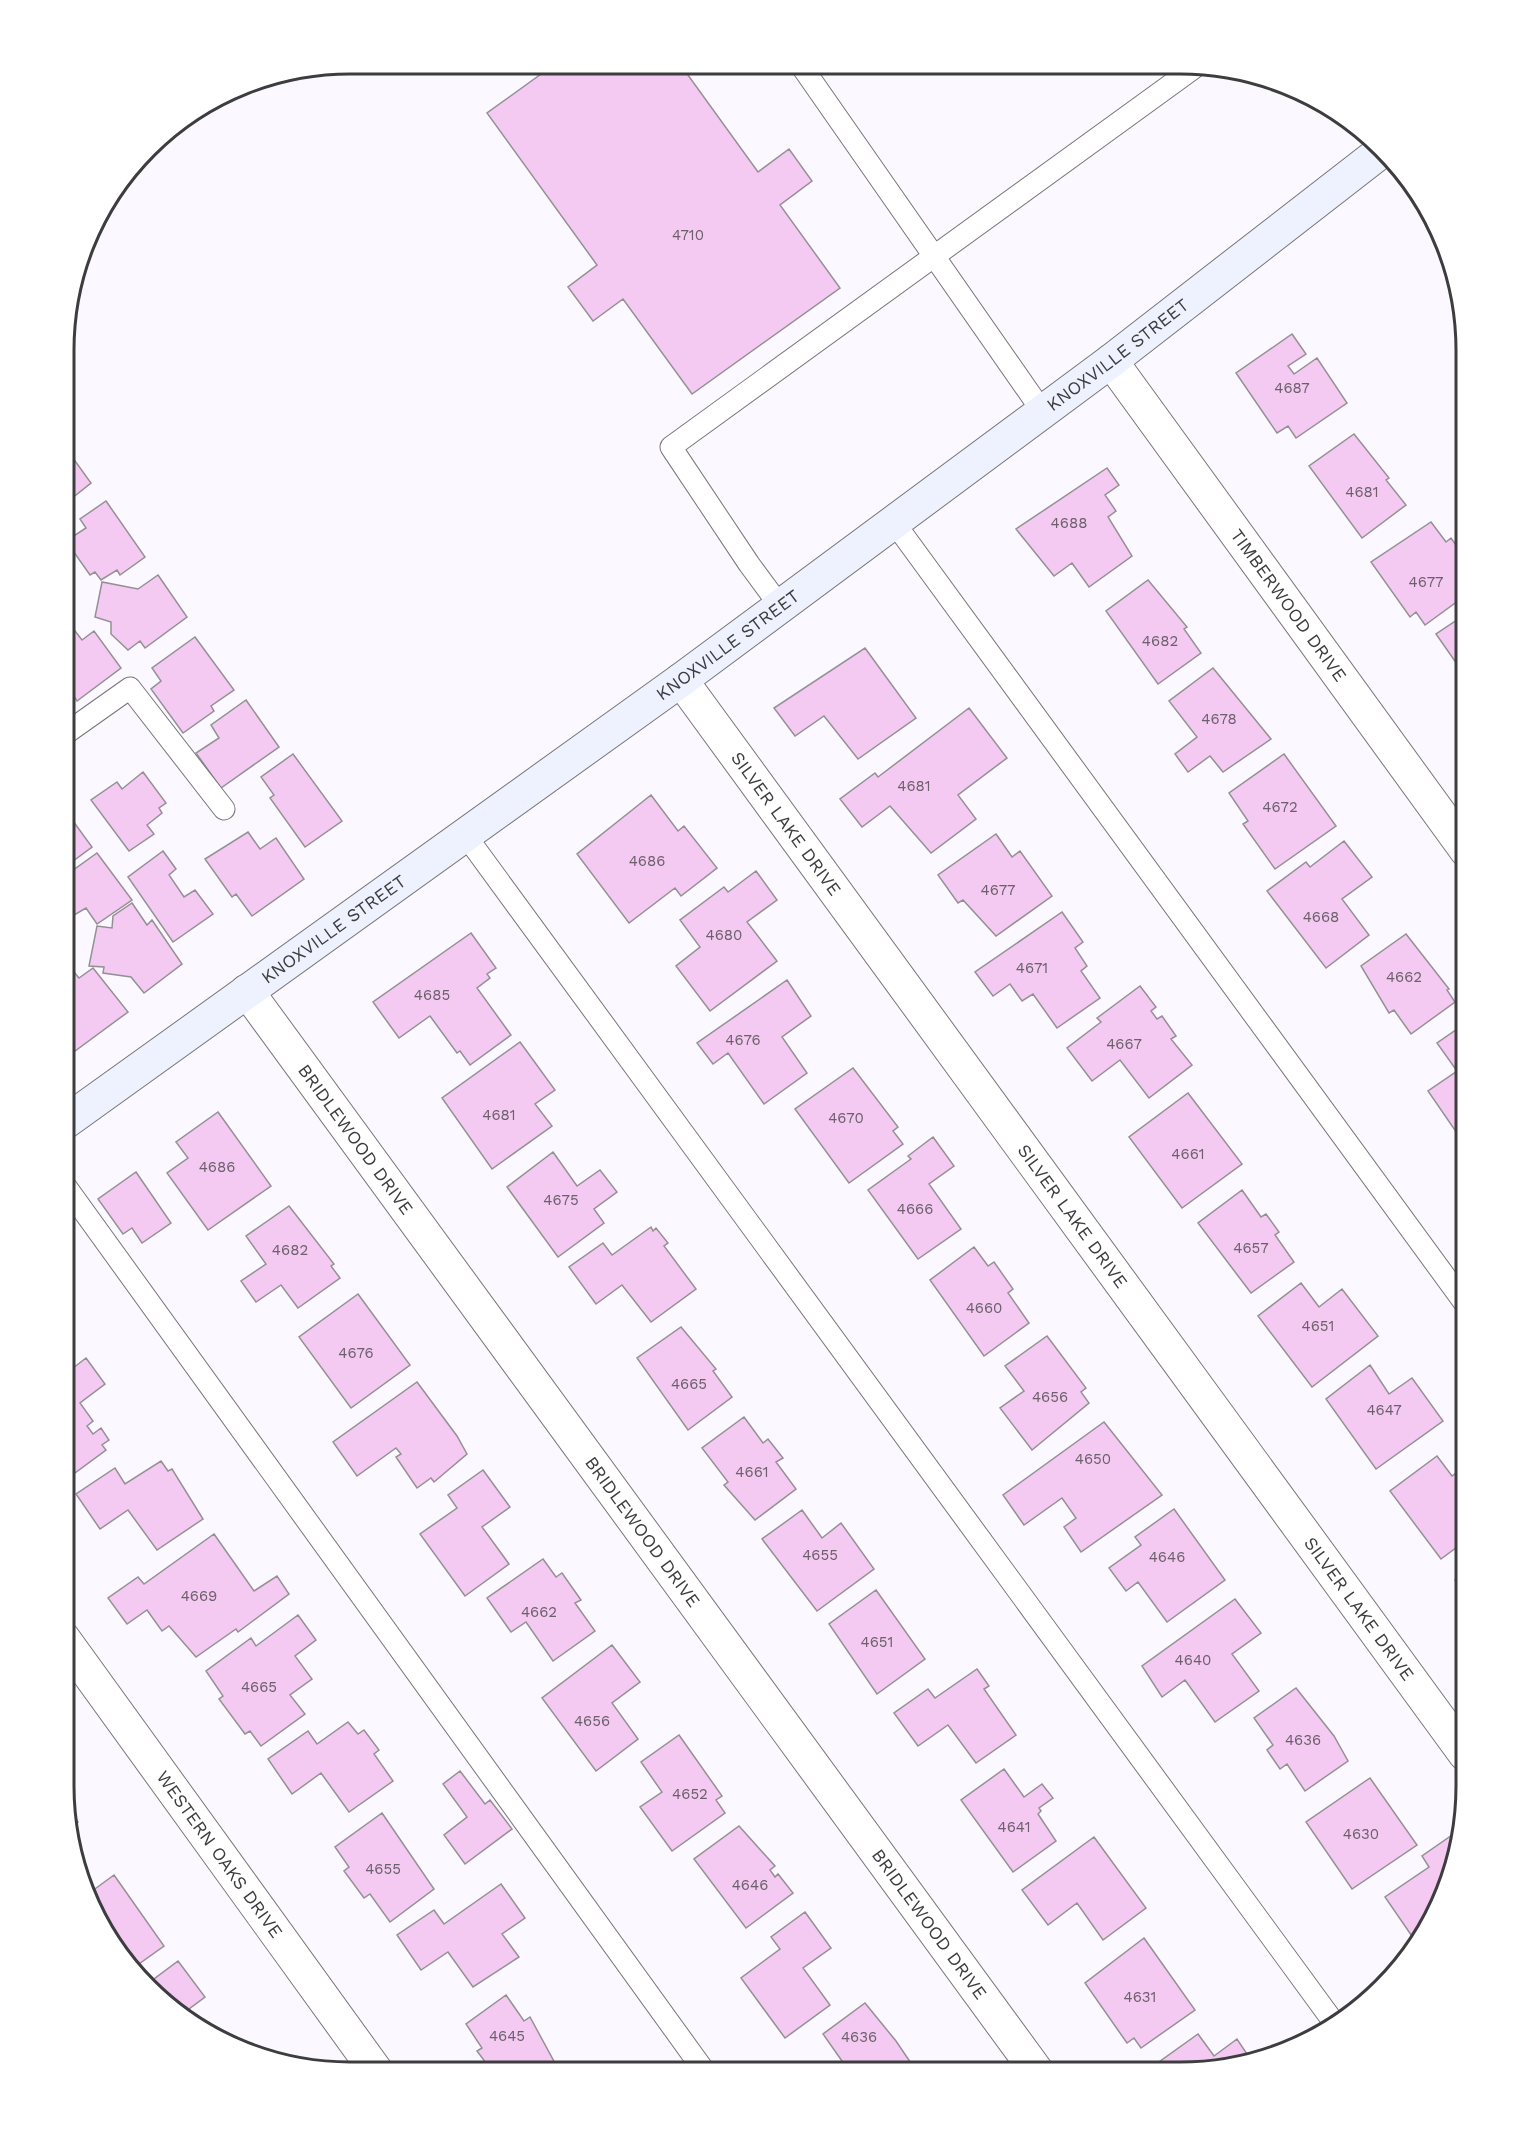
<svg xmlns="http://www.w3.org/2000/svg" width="1529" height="2136" font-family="'Work Sans',sans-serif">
<rect width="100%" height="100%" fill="#fbf9ff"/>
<path fill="#f4caf2" stroke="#949094" stroke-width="1.5" d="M555,64H680L758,172L789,149L812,181L780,205L840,288L692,394L623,299L593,321L568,287L597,265L487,113Z
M1292,334L1306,354L1288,366L1294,374L1317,358L1347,403L1296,438L1288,426L1277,433L1236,373Z
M1354,434L1389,478L1386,480L1406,505L1362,538L1309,466Z
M65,447L91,483L71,499L65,523Z
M1107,468L1119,485L1105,495L1116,511L1108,517L1132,556L1089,587L1072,563L1054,576L1016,529Z
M106,501L145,557L120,575L117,570L101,580L95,572L90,575L66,541L86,528L80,519Z
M1431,522L1446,542L1451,538L1466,559V595L1425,625L1416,612L1410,617L1371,562Z
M158,575L187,617L145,648L140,641L128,650L111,634V622L95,617L102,582L138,589Z
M1148,580L1187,627L1184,629L1201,653L1158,684L1106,611Z
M1466,614V677L1436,634Z
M65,618L82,640L94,631L121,668L77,701L65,683Z
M195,637L234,690L211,706L214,711L183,733L151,689L161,681L152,668Z
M865,648L916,718L858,759L824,716L795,736L774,708Z
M1213,668L1271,739L1223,772L1210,756L1188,772L1175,754L1197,737L1169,701Z
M246,700L279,747L221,788L196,753L219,738L211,725Z
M969,708L1007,758L958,795L976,819L931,853L890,806L862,827L840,799L875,773L878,777Z
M293,754L342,821L305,847L270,798L274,795L261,777Z
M1284,754L1336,826L1275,869L1243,824L1248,821L1229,793Z
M143,772L166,803L159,808L162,813L147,825L154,834L129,851L91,800L117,782L122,789Z
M651,795L678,831L684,826L717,868L681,896L675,888L629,923L577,854Z
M65,810L92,847L65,867Z
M248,832L260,849L276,838L304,879L252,916L236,894L232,897L205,859Z
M996,834L1012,857L1020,851L1052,896L996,936L963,900L958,903L938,875Z
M1344,841L1372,877L1342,899L1369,935L1326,968L1267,891L1306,862L1310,867Z
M163,851L176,869L169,875L184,897L195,890L213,914L173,942L128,877Z
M97,853L132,900L97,924L86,908L64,921L65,876Z
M756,871L777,900L747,922L777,961L710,1011L676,966L700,947L680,920L724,887L728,892Z
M132,903L147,925L152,920L182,964L144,993L131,977L103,973L104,967L89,966L97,926L112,928L113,916Z
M1062,912L1083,942L1075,948L1087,966L1081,971L1100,998L1057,1028L1033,994L1022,1001L1010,984L993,996L975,972Z
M471,933L496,968L487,974L490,978L477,988L511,1035L470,1065L460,1051L457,1053L430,1016L399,1038L373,1002Z
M1406,934L1449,989L1447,990L1455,1002L1411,1034L1394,1010L1389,1013L1361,966Z
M93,968L128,1012L71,1054L64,1045V978L74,972L79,978Z
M787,980L811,1016L782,1037L807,1073L764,1104L728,1053L713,1064L697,1043Z
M1140,986L1156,1007L1151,1011L1157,1019L1162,1016L1176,1036L1171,1039L1192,1065L1149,1098L1120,1060L1092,1081L1067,1048L1101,1022L1097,1018Z
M1466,1023V1135L1461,1139L1428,1091L1457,1071L1437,1043Z
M520,1042L555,1090L535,1104L552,1126L492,1169L442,1098Z
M853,1068L898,1127L893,1131L903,1144L849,1183L795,1109Z
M1188,1093L1242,1164L1182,1208L1129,1137Z
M218,1112L271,1186L208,1230L167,1173L188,1158L176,1142Z
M933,1137L954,1166L929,1184L961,1229L918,1259L868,1190L911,1159L908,1156Z
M553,1152L577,1186L600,1170L617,1192L594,1209L604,1223L558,1257L507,1187Z
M136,1172L171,1223L142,1243L132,1228L123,1234L98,1199Z
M1242,1190L1261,1217L1266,1214L1279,1232L1275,1235L1294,1262L1251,1293L1198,1223Z
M289,1206L334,1264L331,1266L340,1278L298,1308L281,1285L256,1302L241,1281L266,1264L246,1236Z
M651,1227L653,1231L656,1228L668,1243L664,1246L696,1289L651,1322L622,1285L596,1304L569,1267L603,1243L612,1255Z
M974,1247L988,1266L994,1262L1013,1289L1008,1293L1029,1323L984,1356L930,1280Z
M1301,1283L1319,1307L1342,1289L1378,1336L1312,1387L1258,1316Z
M358,1294L410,1365L351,1408L299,1337Z
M681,1327L716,1369L713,1371L732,1397L688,1430L637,1358Z
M1047,1336L1086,1388L1081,1392L1089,1403L1032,1450L1000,1408L1024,1391L1005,1366Z
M86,1358L105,1384L80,1403L93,1421L87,1426L93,1434L101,1428L109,1440L102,1445L106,1450L64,1481V1375Z
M1370,1365L1389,1394L1412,1378L1443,1421L1376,1469L1326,1399Z
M417,1382L457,1436L467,1454L434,1482L431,1478L417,1488L396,1457L401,1454L396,1448L357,1476L333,1442Z
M744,1417L763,1443L768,1439L783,1458L776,1462L796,1489L755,1520L724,1485L728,1482L702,1448Z
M1104,1422L1162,1495L1081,1552L1064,1527L1076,1518L1062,1498L1024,1525L1003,1495Z
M1437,1456L1452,1476L1466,1466L1465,1541L1441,1559L1390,1491Z
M161,1461L168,1471L172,1469L203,1519L157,1550L128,1510L100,1529L76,1494L115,1468L125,1484Z
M483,1470L510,1507L482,1527L509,1564L465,1596L420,1534L457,1508L448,1495Z
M1174,1509L1225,1580L1167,1622L1138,1582L1126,1591L1109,1568L1141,1545L1135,1537Z
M802,1510L822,1538L841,1523L874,1569L817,1611L762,1539Z
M214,1534L254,1591L277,1576L289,1594L238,1632L236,1629L196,1657L169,1626L162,1631L147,1610L127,1624L108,1598L138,1577L144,1584Z
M543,1559L556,1577L562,1573L581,1600L575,1603L595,1631L553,1661L526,1622L511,1632L487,1598Z
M1465,1572V1594L1455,1580Z
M876,1590L925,1659L877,1694L829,1624Z
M1235,1599L1261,1633L1232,1654L1259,1691L1215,1722L1185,1680L1162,1697L1142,1666Z
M298,1615L316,1640L295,1656L312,1679L290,1695L305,1714L261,1746L250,1731L245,1734L219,1699L223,1696L206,1671L251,1638L256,1646Z
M612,1645L640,1682L612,1703L638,1739L596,1771L542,1698Z
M977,1669L989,1686L984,1689L1016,1735L976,1763L948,1725L918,1746L894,1713L928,1689L935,1698Z
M1296,1688L1334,1736L1348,1761L1305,1791L1287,1764L1280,1769L1267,1750L1273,1745L1254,1718Z
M348,1722L358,1734L364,1730L379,1750L374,1754L393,1781L349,1812L321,1773L292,1794L268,1759L308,1731L317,1744Z
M679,1735L722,1796L716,1800L725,1813L672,1851L640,1807L662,1792L641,1762Z
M1004,1769L1024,1797L1042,1784L1053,1798L1039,1808L1041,1811L1038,1814L1056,1841L1013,1872L961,1800Z
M460,1771L485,1804L490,1800L512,1829L465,1864L444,1835L467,1817L443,1784Z
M1370,1778L1417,1845L1352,1889L1306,1822Z
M68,1808L78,1822L72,1826Z
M382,1813L434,1889L390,1922L370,1894L364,1898L344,1871L349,1867L335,1847Z
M739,1826L775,1866L770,1870L775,1877L778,1874L793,1893L746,1928L694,1859Z
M1455,1833L1459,1838L1451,1877L1440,1885L1445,1890L1418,1945L1385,1897L1429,1867L1422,1856Z
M1094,1837L1146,1908L1103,1940L1077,1903L1048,1925L1022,1890Z
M114,1875L164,1946L136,1966L92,1913L88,1894Z
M501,1884L525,1918L502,1934L519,1957L473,1987L448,1952L421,1970L397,1935L434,1910L444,1924Z
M805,1912L831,1948L803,1968L830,2005L785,2038L741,1978L780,1949L771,1937Z
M1144,1938L1195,2010L1141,2048L1134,2038L1127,2043L1085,1983Z
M178,1961L205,1997L181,2015L183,2018L176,2014L150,1982Z
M506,1995L524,2021L530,2017L556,2065L547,2071H492L477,2051L482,2048L466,2024Z
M865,2003L896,2041L917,2072H845L838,2063L842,2061L823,2034Z
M1198,2034L1214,2056L1237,2039L1249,2057L1179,2073H1157L1152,2067Z"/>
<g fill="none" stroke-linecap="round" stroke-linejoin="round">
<defs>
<path id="lane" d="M800,64L1042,411
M893,521L1466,1305
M780,606L749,564L671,447L1198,65
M65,734L130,688L224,809
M466,836L1335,2024
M64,1184L705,2072"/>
<g id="street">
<path id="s1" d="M1111,361L1466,850"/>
<path id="s2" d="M681,680L1465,1754"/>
<path id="s3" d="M247,991L1038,2073"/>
<path id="s4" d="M63,1638L376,2071"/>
</g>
<g id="secondary">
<path id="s5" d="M64,1123L681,680L1111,361L1379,153"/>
</g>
</defs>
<use href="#lane" stroke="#78767b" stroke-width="23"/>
<use href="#street" stroke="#78767b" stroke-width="35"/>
<use href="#secondary" stroke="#78767b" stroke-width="35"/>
<use href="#lane" stroke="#fff" stroke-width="21"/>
<use href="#street" stroke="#fff" stroke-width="33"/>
<use href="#secondary" stroke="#eef1fe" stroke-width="33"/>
</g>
<g text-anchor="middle" stroke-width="6" stroke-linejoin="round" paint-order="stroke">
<g font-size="15" fill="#6b606b">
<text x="688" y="240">4710</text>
<text x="1292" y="393">4687</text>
<text x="1362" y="497">4681</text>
<text x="1069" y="528">4688</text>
<text x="1426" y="587">4677</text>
<text x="1160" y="646">4682</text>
<text x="1219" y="724">4678</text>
<text x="914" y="791">4681</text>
<text x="1280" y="812">4672</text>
<text x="647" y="866">4686</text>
<text x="998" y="895">4677</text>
<text x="1321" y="922">4668</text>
<text x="724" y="940">4680</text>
<text x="1032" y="973">4671</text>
<text x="1404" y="982">4662</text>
<text x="432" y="1000">4685</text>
<text x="743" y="1045">4676</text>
<text x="1124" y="1049">4667</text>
<text x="499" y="1120">4681</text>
<text x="846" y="1123">4670</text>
<text x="1188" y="1159">4661</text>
<text x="217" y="1172">4686</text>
<text x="561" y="1205">4675</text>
<text x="915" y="1214">4666</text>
<text x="1251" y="1253">4657</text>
<text x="290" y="1255">4682</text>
<text x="984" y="1313">4660</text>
<text x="1318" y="1331">4651</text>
<text x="356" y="1358">4676</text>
<text x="689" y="1389">4665</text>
<text x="1050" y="1402">4656</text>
<text x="1384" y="1415">4647</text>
<text x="1093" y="1464">4650</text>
<text x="752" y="1477">4661</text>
<text x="820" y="1560">4655</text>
<text x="1167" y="1562">4646</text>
<text x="199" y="1601">4669</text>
<text x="539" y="1617">4662</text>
<text x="877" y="1647">4651</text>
<text x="1193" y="1665">4640</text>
<text x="259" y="1692">4665</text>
<text x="592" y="1726">4656</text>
<text x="1303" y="1745">4636</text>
<text x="690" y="1799">4652</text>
<text x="1014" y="1832">4641</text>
<text x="1361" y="1839">4630</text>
<text x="383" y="1874">4655</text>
<text x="750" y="1890">4646</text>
<text x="1140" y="2002">4631</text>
<text x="507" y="2041">4645</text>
<text x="859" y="2042">4636</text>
</g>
<g font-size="18" fill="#3d3c3e" stroke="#fff">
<text dy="6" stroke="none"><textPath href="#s5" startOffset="1304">KNOXVILLE STREET</textPath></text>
<text dy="6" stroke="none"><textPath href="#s1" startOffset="302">TIMBERWOOD DRIVE</textPath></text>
<text dy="6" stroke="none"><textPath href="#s5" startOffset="818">KNOXVILLE STREET</textPath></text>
<text dy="6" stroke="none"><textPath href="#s2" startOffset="178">SILVER LAKE DRIVE</textPath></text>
<text dy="6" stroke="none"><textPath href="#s5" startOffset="332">KNOXVILLE STREET</textPath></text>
<text dy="6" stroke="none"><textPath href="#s3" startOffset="184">BRIDLEWOOD DRIVE</textPath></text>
<text dy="6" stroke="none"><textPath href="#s2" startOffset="664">SILVER LAKE DRIVE</textPath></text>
<text dy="6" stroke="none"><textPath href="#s3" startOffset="670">BRIDLEWOOD DRIVE</textPath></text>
<text dy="6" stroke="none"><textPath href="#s2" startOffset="1150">SILVER LAKE DRIVE</textPath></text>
<text dy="6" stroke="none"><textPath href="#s4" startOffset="267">WESTERN OAKS DRIVE</textPath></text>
<text dy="6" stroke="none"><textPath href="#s3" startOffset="1156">BRIDLEWOOD DRIVE</textPath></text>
</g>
</g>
<path d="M0 0H1529V2136H0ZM350 74H1180A276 276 0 0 1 1456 350V1786A276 276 0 0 1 1180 2062H350A276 276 0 0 1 74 1786V350A276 276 0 0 1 350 74Z" fill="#fff" fill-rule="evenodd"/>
<path fill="none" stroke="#3d3c3e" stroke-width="3" d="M350 74H1180A276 276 0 0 1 1456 350V1786A276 276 0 0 1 1180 2062H350A276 276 0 0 1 74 1786V350A276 276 0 0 1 350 74Z"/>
</svg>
